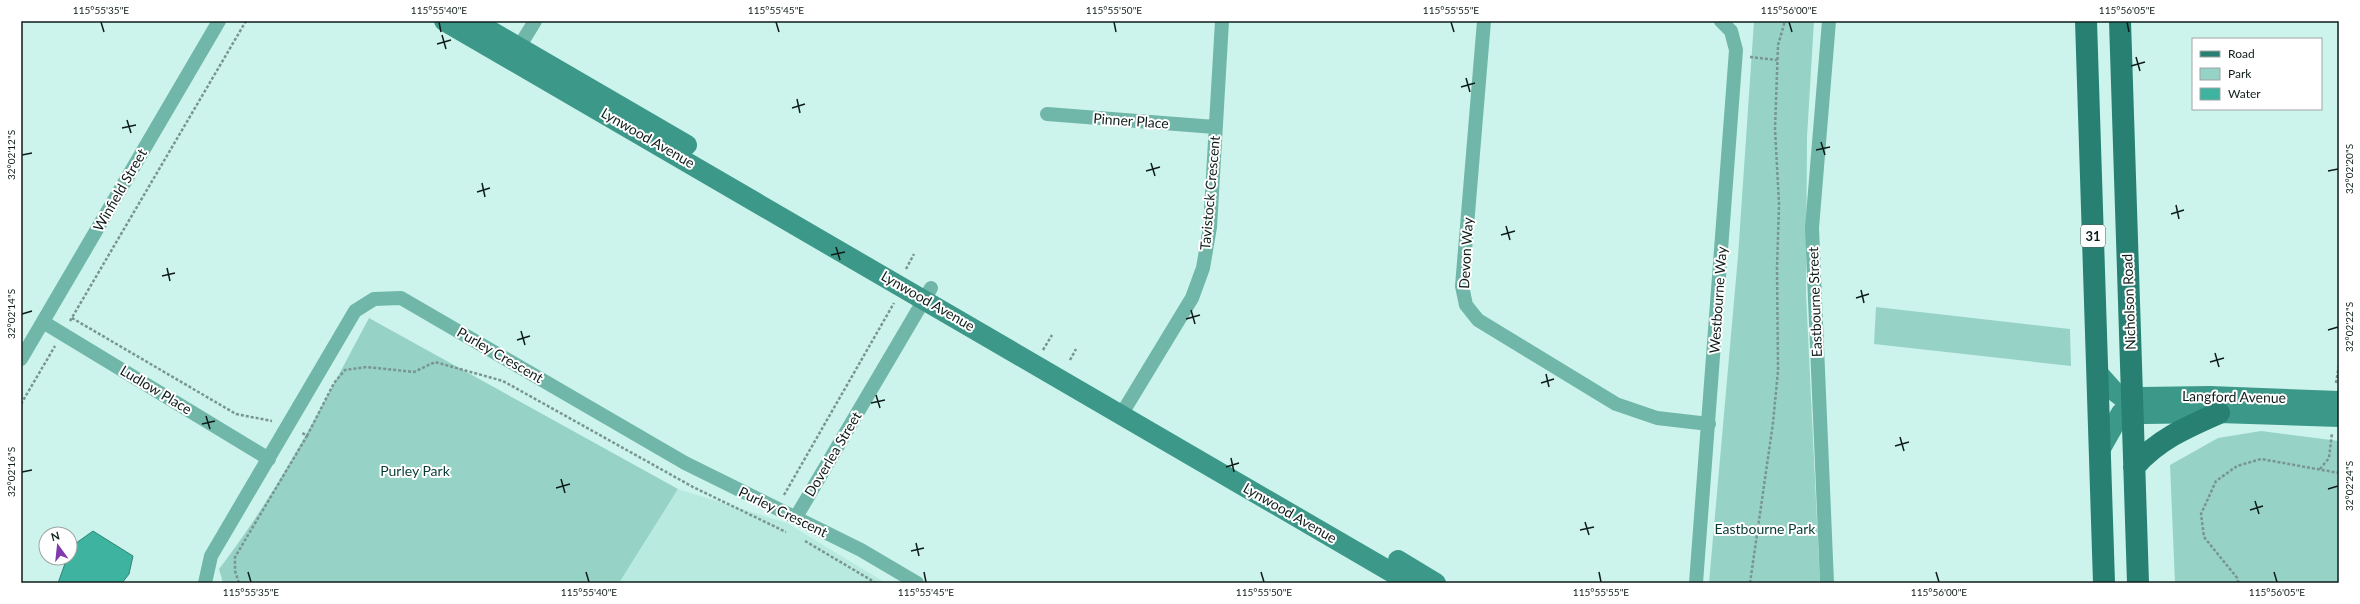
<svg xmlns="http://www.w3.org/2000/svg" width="2360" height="604" font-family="Lato,sans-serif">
<rect width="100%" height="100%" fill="#cdf4ec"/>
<path fill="#b9eae0" d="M678,489L787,523L886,583H619Z"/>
<path fill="#96d3c6" d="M1754,21H1814L1807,137L1806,293L1820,583H1709L1738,256Z
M1876,307L2070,329L2071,366L1874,344Z
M369,318L678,489L619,583H223L219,569C279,491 323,404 369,318Z
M2261,431L2339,441V583H2175L2170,465L2218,438Z"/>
<path fill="#3eb3a0" stroke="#308678" d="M93,531L133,556L129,574L122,583H58L67,558H70L72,546Z"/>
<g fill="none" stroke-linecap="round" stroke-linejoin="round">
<path stroke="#79958f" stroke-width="2.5" stroke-dasharray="3 2" stroke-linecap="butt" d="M1750,57L1777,60
M906,269L914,254
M72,318L236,414L272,421
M70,321L246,21
M1043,350L1052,335
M1070,360L1076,349
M2336,383L2339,365
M21,404L55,346
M307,436L334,383L345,370L367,367L414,372L435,362L503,381L693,487L786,532
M2320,469L2329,458L2332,433
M784,495L894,303
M805,541L876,583
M239,583L235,571V557L307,436L301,432
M1750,583L1773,423L1778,371L1777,268L1779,204L1775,129L1778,45L1785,21
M2238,583V579L2204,537L2201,514L2216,481L2237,466L2261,459L2339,473"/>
<path stroke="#70b7a9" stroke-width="14" d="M1484,21L1462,286L1466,305L1478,320L1616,404L1657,418L1709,424
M514,55L535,21
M1047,114L1215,127
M43,322L269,459
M21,359L219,21
M1121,415L1192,298L1203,268L1210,227L1222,21
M796,517L931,288
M205,583L211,556L355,311L374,299L401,298L685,463L861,550L917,583
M1696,583L1736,50L1731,31L1721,21
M1827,583L1812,228L1829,21"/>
<path stroke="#3c9989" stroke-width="20" d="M444,21L1410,583
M474,21L687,145
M2097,372L2114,391L2144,414L2219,413L2339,417
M2100,450L2121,413L2141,397L2210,396L2339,401
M1398,560L1436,583"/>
<path stroke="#278072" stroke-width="22" d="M2086,21L2104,583
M2120,21L2138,583
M2134,467C2157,440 2187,427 2219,413"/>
</g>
<path fill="none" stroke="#0e1d1a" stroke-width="1.5" d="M101,22L104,32M439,22L441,32M776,22L779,32M1114,22L1116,32M1451,22L1454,32M1789,22L1792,32M2127,22L2129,32M442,35L446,49M437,44L451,40M2136,57L2140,71M2131,66L2145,62M1466,78L1470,92M1461,87L1475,83M797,99L800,113M792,108L805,104M127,120L131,133M122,128L136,125M1821,142L1825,155M1816,150L1830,147M22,155L32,153M1151,163L1155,176M1146,171L1160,167M2328,171L2338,169M482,183L485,197M477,192L490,188M2176,205L2179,219M2171,214L2184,210M1506,226L1510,240M1501,235L1515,231M836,247L840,260M831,255L845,252M167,268L170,281M162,276L175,273M1861,290L1864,303M1856,298L1869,294M1191,310L1195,324M22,314L32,311M1186,319L1200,315M2328,330L2338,327M521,331L525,345M517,340L530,336M2215,353L2219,367M2210,362L2224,358M1546,374L1549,387M1541,383L1554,379M876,395L880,408M871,403L885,400M206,416L210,429M202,424L215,421M1900,437L1904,451M1895,446L1909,442M1231,458L1234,472M1226,467L1239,463M22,472L32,470M561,479L565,493M556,488L570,484M2328,489L2338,486M2255,501L2259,514M2250,510L2263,506M1585,522L1589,535M1580,530L1594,527M916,543L919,556M911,551L924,548M248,572L251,582M586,572L589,582M924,572L926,582M1261,572L1264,582M1599,572L1601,582M1936,572L1939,582M2274,572L2277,582"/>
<g text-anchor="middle" stroke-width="4" stroke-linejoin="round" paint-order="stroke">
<rect fill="#fff" stroke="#56615f" stroke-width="1" x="2081" y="225" width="24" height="22" rx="3"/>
<g font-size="13" font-weight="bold" fill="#0e1d1a">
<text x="2093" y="241">31</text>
</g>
<g font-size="14" fill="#0e1d1a" stroke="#fff">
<text transform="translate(1131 121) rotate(4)" y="5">Pinner Place</text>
<text transform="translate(648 138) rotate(30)" y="5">Lynwood Avenue</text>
<text transform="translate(120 190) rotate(-60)" y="5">Winfield Street</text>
<text transform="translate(1210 193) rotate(-85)" y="5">Tavistock Crescent</text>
<text transform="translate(1466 253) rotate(-87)" y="5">Devon Way</text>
<text transform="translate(1718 300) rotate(-86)" y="5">Westbourne Way</text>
<text transform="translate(928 301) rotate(30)" y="5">Lynwood Avenue</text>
<text transform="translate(1815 302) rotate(-92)" y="5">Eastbourne Street</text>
<text transform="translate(2129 302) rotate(-92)" y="5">Nicholson Road</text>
<text transform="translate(500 355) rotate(30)" y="5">Purley Crescent</text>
<text transform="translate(156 390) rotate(31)" y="5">Ludlow Place</text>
<text transform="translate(2234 397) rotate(1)" y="5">Langford Avenue</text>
<text transform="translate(833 454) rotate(-59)" y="5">Doverlea Street</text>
<text transform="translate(783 512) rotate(26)" y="5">Purley Crescent</text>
<text transform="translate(1290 513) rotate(30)" y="5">Lynwood Avenue</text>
</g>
<g font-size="14" fill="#063c34" stroke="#fff">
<text x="415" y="476">Purley Park</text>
<text x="1765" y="534">Eastbourne Park</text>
</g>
</g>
<rect width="2360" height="604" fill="none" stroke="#ffffff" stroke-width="44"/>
<rect x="2192" y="38" width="130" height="72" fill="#ffffff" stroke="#9fa5a3"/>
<rect x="2200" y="51" width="20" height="6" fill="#278072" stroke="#9fa5a3"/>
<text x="2228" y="58" font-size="12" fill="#0e1d1a">Road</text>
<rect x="2200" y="68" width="20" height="12" fill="#96d3c6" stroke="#9fa5a3"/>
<text x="2228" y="78" font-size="12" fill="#0e1d1a">Park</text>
<rect x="2200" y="88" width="20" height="12" fill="#3eb3a0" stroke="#9fa5a3"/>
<text x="2228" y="98" font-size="12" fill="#0e1d1a">Water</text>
<g transform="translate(58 546) rotate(345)"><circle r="19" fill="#ffffff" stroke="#9fa5a3"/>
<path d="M0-3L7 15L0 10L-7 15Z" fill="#7f3baf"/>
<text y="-6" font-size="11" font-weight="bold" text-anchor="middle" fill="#0e1d1a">N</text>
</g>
<rect x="22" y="22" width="2316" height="560" fill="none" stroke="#0e1d1a" stroke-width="1.5"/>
<g font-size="10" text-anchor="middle" fill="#0e1d1a">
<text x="101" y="14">115°55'35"E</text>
<text x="439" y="14">115°55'40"E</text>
<text x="776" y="14">115°55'45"E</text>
<text x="1114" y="14">115°55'50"E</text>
<text x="1451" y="14">115°55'55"E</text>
<text x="1789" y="14">115°56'00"E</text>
<text x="2127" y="14">115°56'05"E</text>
<text transform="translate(11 155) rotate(-90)" y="4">32°02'12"S</text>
<text transform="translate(2349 169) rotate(-90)" y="4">32°02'20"S</text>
<text transform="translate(11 314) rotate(-90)" y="4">32°02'14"S</text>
<text transform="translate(2349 327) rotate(-90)" y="4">32°02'22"S</text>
<text transform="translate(11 472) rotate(-90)" y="4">32°02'16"S</text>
<text transform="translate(2349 486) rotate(-90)" y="4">32°02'24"S</text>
<text x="251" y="596">115°55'35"E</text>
<text x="589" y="596">115°55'40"E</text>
<text x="926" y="596">115°55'45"E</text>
<text x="1264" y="596">115°55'50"E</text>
<text x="1601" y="596">115°55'55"E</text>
<text x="1939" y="596">115°56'00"E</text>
<text x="2277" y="596">115°56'05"E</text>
</g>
</svg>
